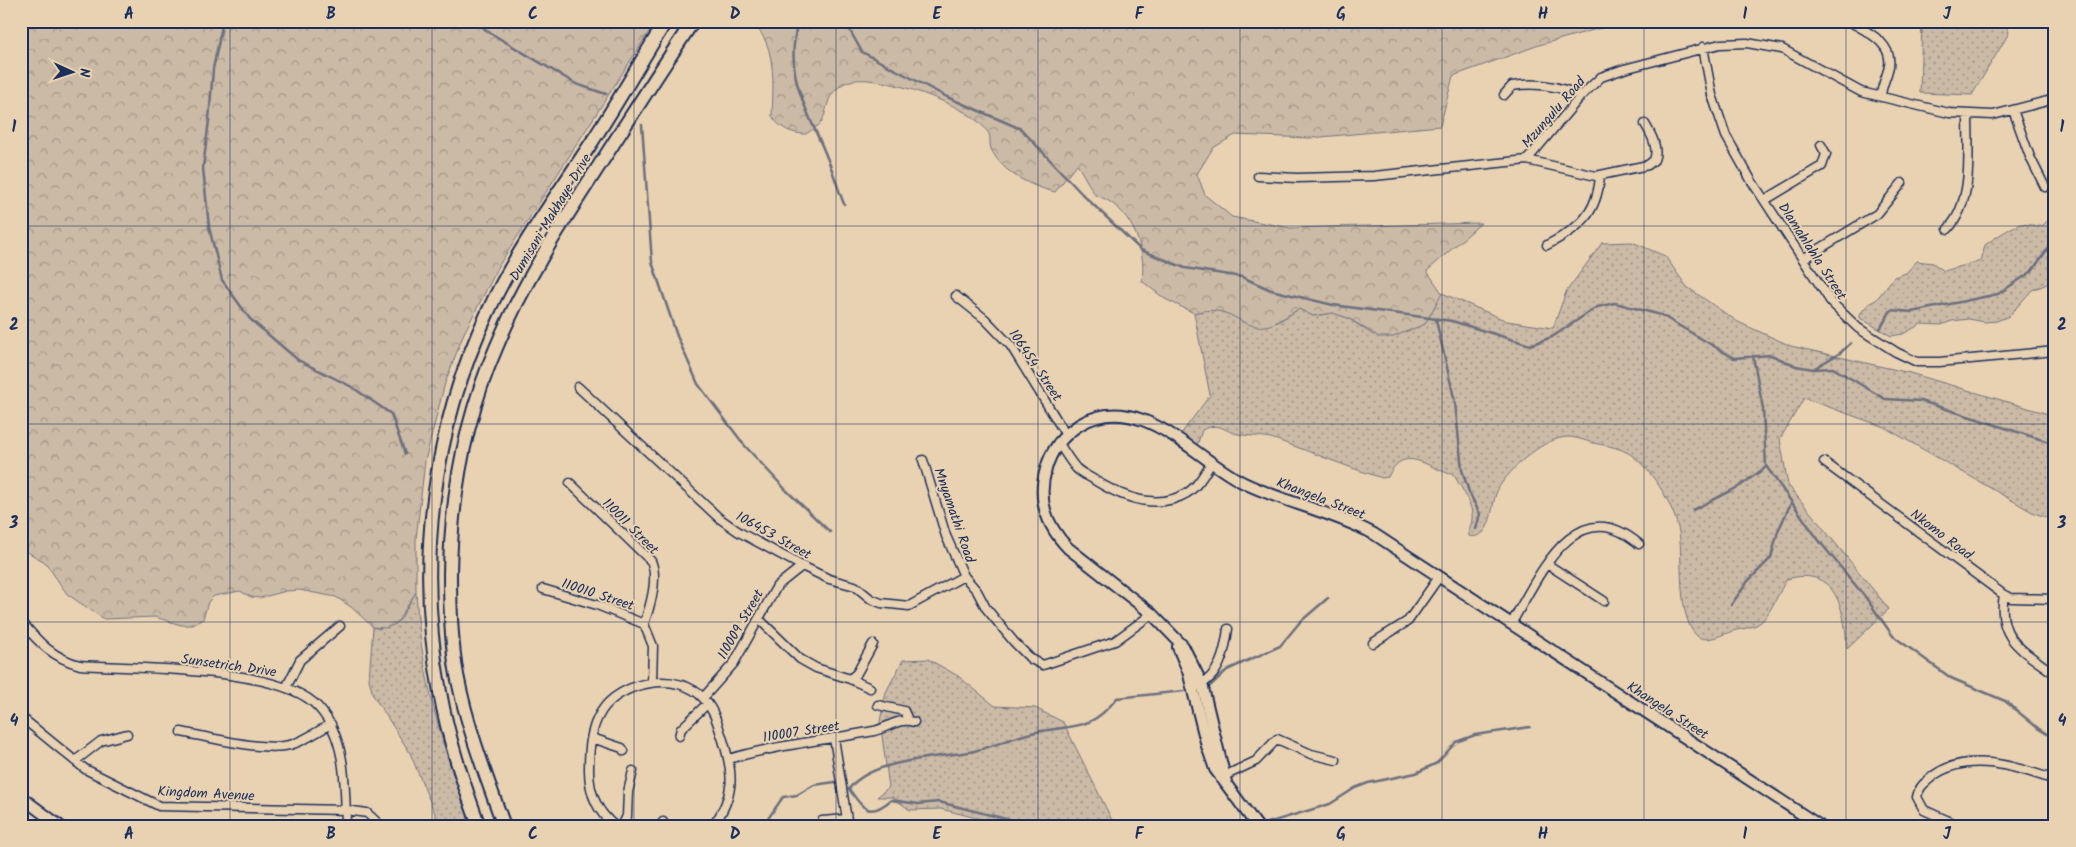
<svg xmlns="http://www.w3.org/2000/svg" width="2076" height="847" font-family="Kalam,sans-serif">
<defs>
<pattern id="grass-dots" width="8" height="8" patternUnits="userSpaceOnUse" patternTransform="scale(1.25)"><rect width="8" height="8" fill="#cbbaa5"/><path d="M2 2h.1M6 6h.1" fill="none" stroke="#a4988a" stroke-width="1.8" stroke-linecap="round"/></pattern>
<pattern id="forest-crowns" width="20" height="18" patternUnits="userSpaceOnUse" patternTransform="scale(1.25)"><rect width="20" height="18" fill="#cbbaa5"/><path d="M2 6a3 3 0 1 1 6 0M12 15a3 3 0 1 1 6 0" fill="none" stroke="#a4988a"/></pattern>
</defs>
<rect width="100%" height="100%" fill="#e9d2b1"/>
<filter id="ink" filterUnits="userSpaceOnUse"><feTurbulence type="fractalNoise" baseFrequency=".02" numOctaves="2"/><feDisplacementMap in="SourceGraphic" scale="10" xChannelSelector="R" yChannelSelector="G"/><feConvolveMatrix kernelMatrix="1 2 1 2 8 2 1 2 1" color-interpolation-filters="sRGB"/></filter>
<g filter="url(#ink)">
<path fill="url(#grass-dots)" stroke="#737482" d="M1922,21H2005L2009,33L1972,95L1920,93Z
M2055,214V281L2032,290L2009,316L1997,321L1985,322L1969,319L1952,321L1941,325L1921,324L1903,334L1891,336L1860,318V314L1868,304L1876,300L1894,277L1906,273L1917,261L1933,263L1944,271L1981,261L1985,245C1991,240 2016,224 2021,224C2028,224 2035,226 2042,226Z
M1632,242L1665,256L1687,287L1738,322L1791,346L1910,373L2055,416V520L2034,513L1884,427L1804,398L1780,439L1788,485L1889,609L1847,649C1845,611 1837,565 1787,579C1778,593 1773,609 1762,621C1754,629 1740,628 1730,632C1722,635 1705,643 1697,636C1678,619 1682,564 1680,540C1678,511 1654,471 1630,454C1620,448 1609,446 1598,444C1588,442 1577,437 1568,437C1543,438 1515,465 1501,484C1492,496 1494,513 1487,527C1484,534 1476,538 1469,536C1468,530 1471,526 1472,520C1474,505 1461,488 1454,475C1428,469 1404,442 1388,477L1382,478C1346,467 1312,452 1277,440C1264,435 1251,437 1238,434C1223,431 1220,421 1202,430L1197,446L1181,434L1210,395L1194,313L1208,309L1220,310L1253,325L1278,322L1299,309L1313,316L1333,313L1348,318L1373,335L1425,324L1442,293L1507,321L1553,328L1566,292L1602,243Z
M416,592C421,678 442,745 471,826H440L410,753L373,695L369,679L373,627L379,629L400,620Z
M928,659L958,676L995,706L1035,708L1063,722L1115,826H1008L941,809L910,810L892,797H877L889,787L880,721L886,692L903,660Z"/>
<path fill="url(#forest-crowns)" stroke="#737482" d="M21,21H656L501,262L464,333L445,383L425,461L416,539V592L396,624L385,628L373,627L351,607L336,597L299,590L286,591L260,598L251,597L240,591L214,596L208,602L203,619L193,625H181L155,617L104,619L67,594L45,562L22,549L24,537L21,530Z
M748,21H1626L1539,45L1453,76L1440,126L1310,138L1235,135L1213,148L1197,174L1205,195L1232,217L1290,228L1481,223L1427,271L1442,293L1425,324L1393,337H1379L1348,318L1333,313L1313,316L1299,309C1287,315 1278,324 1265,326C1240,330 1231,302 1194,313L1165,299L1142,281C1147,247 1130,205 1095,195L1077,164L1055,192C1031,186 1003,174 991,149C989,144 991,138 989,134C987,130 980,123 976,120C956,102 872,71 847,82C822,94 830,113 819,125C815,128 810,131 806,134C792,134 779,128 772,116C773,87 778,38 748,21Z"/>
<g fill="none" stroke-linecap="round" stroke-linejoin="round">
<path stroke="#6c6f7f" stroke-width="2.5" d="M223,21L213,69L209,120L203,168L209,227L222,280L250,319L298,360L352,387L391,414L405,454
M477,21L487,31L576,84L606,94
M798,21C783,79 808,109 828,160C834,174 838,189 844,204
M835,21L848,27L862,52L947,97L1021,129L1082,194L1141,250L1185,268L1242,277L1271,290L1333,305L1452,321L1530,345L1552,337L1597,307L1615,303L1661,315L1734,358L1771,355L1796,366L1813,369L1840,353L1851,343
M642,125L652,262L677,336L698,384L745,446L787,491L830,532
M1436,320L1455,402L1462,470L1469,492L1480,514L1476,529
M1880,329L1891,310L1912,312L1998,294L2031,272L2055,239
M1753,356L1763,409L1766,466L1820,542L1866,598L1893,636L1951,678L2005,701L2039,729L2055,739
M1814,369L1833,368L1885,399L1921,401L2055,444
M1693,510L1740,486L1766,467
M1731,605L1748,581L1771,558L1778,531L1791,503
M1210,686L1227,670L1280,646L1300,622L1328,598
M1264,824L1330,804L1355,788L1368,783L1416,773L1437,763L1456,742L1475,735L1530,727
M763,826L783,797L797,795L814,785L835,782
M1034,826L939,802L918,804L891,800C868,819 863,808 849,789C870,759 940,758 974,751C995,746 1015,736 1036,732C1075,724 1090,732 1117,698L1184,691"/>
<defs>
<path id="minor" d="M1849,21C1865,31 1893,42 1889,66C1887,77 1881,86 1881,97
M1703,47L1712,95L1726,136L1751,180L1831,302L1858,328L1896,352L1917,362H1939L2055,351
M1504,95L1512,86C1537,82 1558,85 1581,96
M2013,110L2030,157L2045,187
M1527,160L1596,176L1648,165L1654,160C1659,148 1651,134 1645,124
M1258,176L1297,178L1374,176L1527,160L1581,96L1601,77L1624,69L1720,44L1747,43L1782,49L1861,92L1949,113L1993,115L2055,99
M1765,200L1822,166L1826,154L1821,145
M1948,229C1974,201 1968,151 1968,115
M1547,245C1579,228 1597,215 1600,176
M1803,259L1877,214L1902,183
M956,296L985,319L1011,346L1066,435
M578,387L719,518L739,532L802,566L829,579L855,586L871,599L881,603L909,606L964,576
M1058,442C1064,451 1069,460 1076,468C1082,474 1089,476 1096,481C1122,497 1157,511 1187,493C1198,486 1205,473 1211,463
M923,460L946,536L964,576L977,591L986,608L1014,642L1031,659L1043,665L1115,641L1152,614
M1824,462L2004,595L2011,598L2055,599
M570,483L651,561C659,578 650,607 644,624
M1547,564L1604,601
M543,589L597,605L644,624L653,646L652,681
M2004,595C1996,640 2024,651 2055,674
M759,619L800,659L816,668L850,679L857,673L873,644
M21,621C38,642 53,658 80,665C134,669 282,666 318,707C347,738 345,786 346,826
M1511,624C1538,579 1574,489 1639,544
M1373,643L1408,621L1439,577
M850,679L870,688
M287,686L300,660L340,626
M1197,686C1220,677 1225,651 1228,629
M703,698L734,663L777,586L802,566
M878,705L904,711L908,720
M21,717L85,769L159,806L346,810L367,813L381,826
M181,732C208,737 268,753 293,744C306,740 318,731 331,724
M679,736L681,729L707,704
M592,738L622,748L624,751
M834,738L848,826
M729,759C777,745 825,740 874,731C887,728 900,717 914,722
M75,761L101,741L127,734
M1220,778L1256,761L1277,739L1311,754L1336,760
M822,821L846,819
M1953,823L1924,810L1917,797C1919,786 1925,783 1933,776C1968,750 2017,767 2055,780
M615,826C597,812 589,793 589,770C589,751 590,729 601,712C620,681 679,670 704,699C715,711 718,726 723,740C734,775 735,795 713,826
M622,826L627,816L628,792L633,771
M660,826L663,822"/>
<path id="tertiary" d="M1178,647L1188,671L1207,746L1215,769L1257,826
M1226,782L1202,684L1183,646L1152,614L1068,548C1046,525 1037,500 1046,469C1051,450 1062,436 1079,425C1139,388 1195,459 1244,483C1286,503 1333,512 1374,534L1820,826
M21,797L60,826"/>
<path id="primary" d="M479,826C463,782 448,738 440,692C416,564 432,430 488,312C514,255 551,204 586,151C614,109 639,64 666,21
M504,826C486,776 467,727 457,675C451,642 450,608 450,574C451,497 465,419 496,348C522,285 558,229 595,172C627,122 660,71 693,21"/>
</defs>
<use href="#minor" stroke="#1b2f5e" stroke-width="11"/>
<use href="#tertiary" stroke="#1b2f5e" stroke-width="14"/>
<use href="#primary" stroke="#1b2f5e" stroke-width="16"/>
<use href="#minor" stroke="#e9d2b1" stroke-width="8"/>
<use href="#tertiary" stroke="#e9d2b1" stroke-width="10"/>
<use href="#primary" stroke="#e9d2b1" stroke-width="12"/>
</g>
</g>
<path fill="none" stroke="#1b2f5e" stroke-width="1" stroke-opacity="0.55" d="M230,21V826M432,21V826M634,21V826M836,21V826M1038,21V826M1240,21V826M1442,21V826M1644,21V826M1846,21V826M21,226H2055M21,424H2055M21,622H2055"/>
<g text-anchor="middle" stroke-width="4" stroke-linejoin="round" paint-order="stroke">
<g font-size="14" fill="#1b2f5e" stroke="#e9d2b1">
<text transform="translate(1553 112) rotate(-49)" y="5">Mzungulu Road</text>
<text transform="translate(550 217) rotate(-59)" y="5">Dumisani Makhaye Drive</text>
<text transform="translate(1813 251) rotate(57)" y="5">Dlamahlahla Street</text>
<text transform="translate(1036 365) rotate(56)" y="5">106454 Street</text>
<text transform="translate(1321 498) rotate(21)" y="5">Khangela Street</text>
<text transform="translate(955 515) rotate(71)" y="5">Mnyamathi Road</text>
<text transform="translate(631 526) rotate(45)" y="5">110011 Street</text>
<text transform="translate(1942 534) rotate(37)" y="5">Nkomo Road</text>
<text transform="translate(774 535) rotate(29)" y="5">106453 Street</text>
<text transform="translate(598 594) rotate(18)" y="5">110010 Street</text>
<text transform="translate(740 624) rotate(-60)" y="5">110009 Street</text>
<text transform="translate(229 665) rotate(8)" y="5">Sunsetrich Drive</text>
<text transform="translate(1668 710) rotate(33)" y="5">Khangela Street</text>
<text transform="translate(801 731) rotate(-9)" y="5">110007 Street</text>
<text transform="translate(206 793) rotate(3)" y="5">Kingdom Avenue</text>
</g>
</g>
<rect width="2076" height="847" fill="none" stroke="#e9d2b1" stroke-width="55"/>
<g transform="translate(72 72) rotate(93)" stroke="#e9d2b1" stroke-width="4" paint-order="stroke">
<path d="M0-4L9 19L0 12L-9 19Z" fill="#1b2f5e"/>
<text y="-8" font-size="14" font-weight="bold" text-anchor="middle" fill="#1b2f5e">N</text>
</g>
<rect x="28" y="28" width="2020" height="792" fill="none" stroke="#1b2f5e" stroke-width="2"/>
<g font-size="16" text-anchor="middle" font-weight="bold" fill="#1b2f5e">
<text x="129" y="19">A</text>
<text x="331" y="19">B</text>
<text x="533" y="19">C</text>
<text x="735" y="19">D</text>
<text x="937" y="19">E</text>
<text x="1139" y="19">F</text>
<text x="1341" y="19">G</text>
<text x="1543" y="19">H</text>
<text x="1745" y="19">I</text>
<text x="1947" y="19">J</text>
<text x="14" y="132">1</text>
<text x="2062" y="132">1</text>
<text x="14" y="330">2</text>
<text x="2062" y="330">2</text>
<text x="14" y="528">3</text>
<text x="2062" y="528">3</text>
<text x="14" y="726">4</text>
<text x="2062" y="726">4</text>
<text x="129" y="839">A</text>
<text x="331" y="839">B</text>
<text x="533" y="839">C</text>
<text x="735" y="839">D</text>
<text x="937" y="839">E</text>
<text x="1139" y="839">F</text>
<text x="1341" y="839">G</text>
<text x="1543" y="839">H</text>
<text x="1745" y="839">I</text>
<text x="1947" y="839">J</text>
</g>
</svg>
